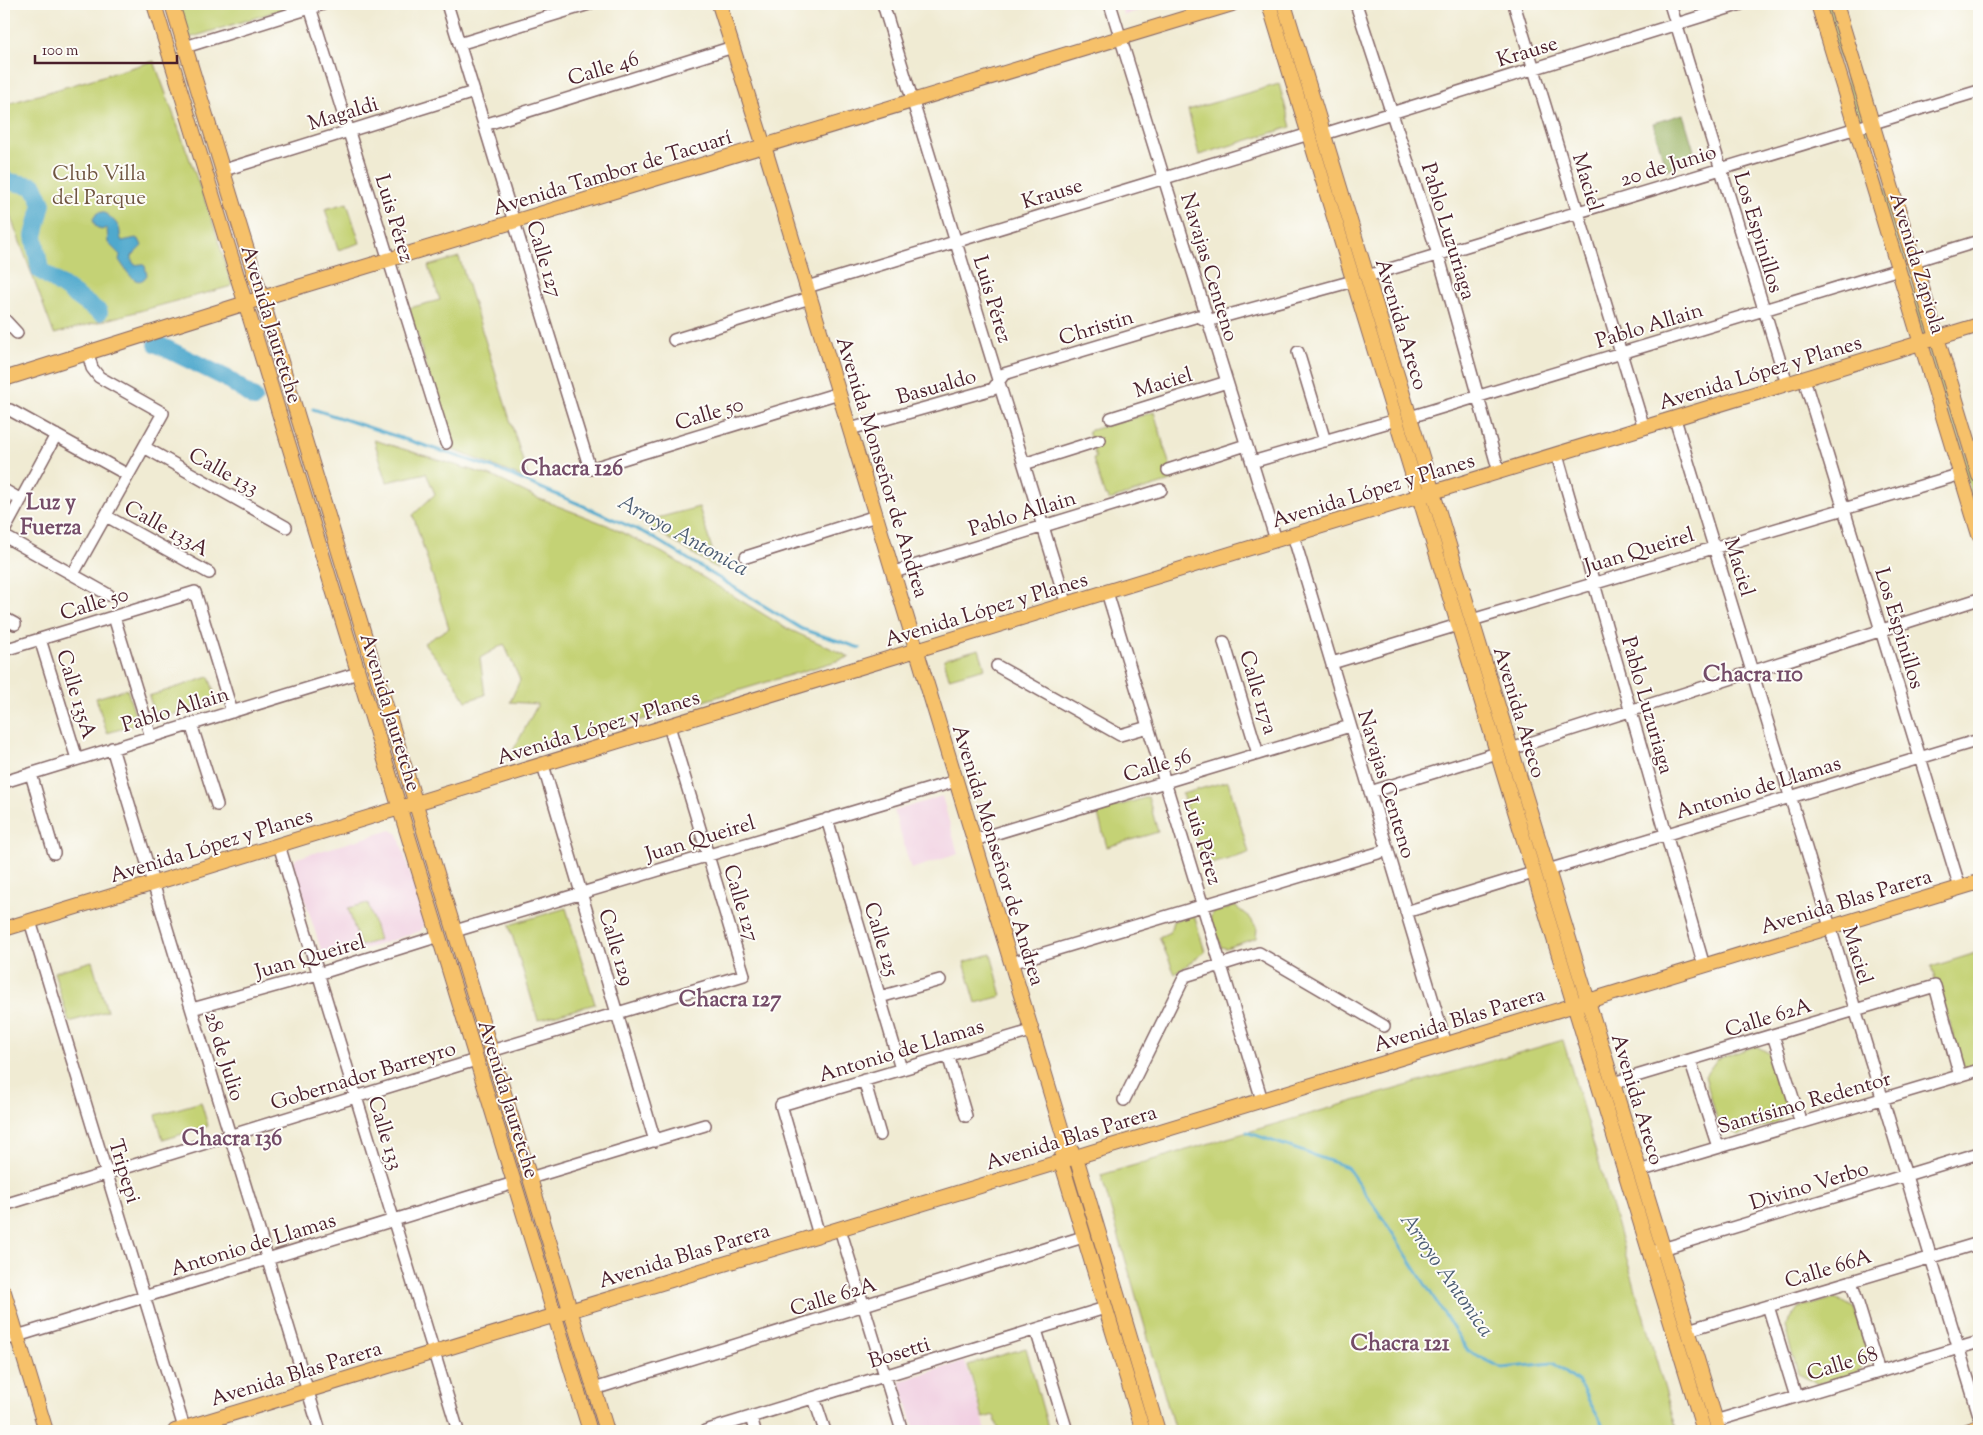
<svg xmlns="http://www.w3.org/2000/svg" width="1983" height="1435" font-family="'Sorts Mill Goudy',serif">
<rect width="100%" height="100%" fill="#fdfcf7"/>
<filter id="ink" filterUnits="userSpaceOnUse"><feTurbulence type="fractalNoise" baseFrequency=".02" numOctaves="2"/><feDisplacementMap in="SourceGraphic" scale="10" xChannelSelector="R" yChannelSelector="G"/><feConvolveMatrix kernelMatrix="1 2 1 2 8 2 1 2 1" color-interpolation-filters="sRGB"/></filter>
<filter id="wash" filterUnits="userSpaceOnUse"><feTurbulence type="fractalNoise" baseFrequency=".0096" numOctaves="4" result="noise"/><feDisplacementMap in="SourceGraphic" scale="20" xChannelSelector="R" yChannelSelector="G"/><feGaussianBlur stdDeviation="1.12" result="paint"/><feColorMatrix in="noise" values="0 0 0 0 0 0 0 0 0 0 0 0 0 0 0 0 0 1.4 0 .05"/><feComposite in="paint" operator="in"/></filter>
<g filter="url(#wash)">
<rect width="100%" height="100%" fill="#f0ebd3"/>
<path fill="#f1d0e2" d="M1120,4H1160L1124,15Z
M942,796L958,854L911,869L894,811Z
M391,830L398,834L425,922L421,931L325,962L293,863L297,858Z
M965,1361L986,1431H915L900,1381Z"/>
<path fill="#c4d274" stroke="#877850" d="M175,4H300L186,39Z
M1823,4H1830L1979,495V520Z
M154,61L213,223L232,286L54,334L4,199V105Z
M1279,84L1291,127L1199,155L1188,110Z
M347,203L360,243L338,250L325,209Z
M459,257L529,480L451,449L409,308L440,300L428,266Z
M1154,412L1174,480L1109,500L1108,496H1105L1093,459L1096,458L1088,431Z
M374,440L494,477L537,498L607,525L663,553L786,628L850,657L508,760L538,704L510,702L520,680L504,644L480,658L485,695L466,701L451,676L424,643L449,628L413,515L435,494L426,473L387,482Z
M699,507L718,569L642,522Z
M979,649L985,668L949,678L944,659Z
M209,677L217,700L156,720L149,696Z
M127,689L138,724L107,733L96,698Z
M1228,781L1249,853L1205,866L1182,794Z
M1148,797L1158,832L1107,847L1097,812Z
M368,903L379,940L360,946L348,908Z
M1235,906L1250,918L1257,928L1256,938L1226,948L1221,947L1210,918L1213,913Z
M566,908L595,1004L538,1020L509,925Z
M1194,915L1205,952L1175,974L1159,937L1170,932L1173,921Z
M1979,952V1064L1964,1069L1931,967Z
M991,954L1002,996L976,1003L964,962Z
M92,961L107,1011L69,1022L54,972Z
M1563,1040L1677,1431H1175L1101,1175Z
M1756,1046L1774,1056L1790,1106L1776,1123L1738,1135L1718,1123L1705,1076L1717,1059Z
M201,1102L208,1126L163,1140L156,1115Z
M1076,1176L1154,1431H1149L1072,1177Z
M1836,1298L1854,1308L1870,1357L1856,1374L1819,1384L1798,1374L1785,1327L1798,1308Z
M1026,1348L1049,1431H999L994,1415L983,1418L968,1365Z"/>
<path fill="#9bb466" stroke="#726a48" d="M1683,114L1695,154L1694,161L1666,170L1653,123Z"/>
<path fill="#4fa9cd" stroke="#4c647c" d="M103,212C108,215 117,222 119,228C121,233 119,236 122,241L136,238L140,241L142,246L132,256V261L135,265L141,264L145,266L147,275C137,291 126,270 119,260L120,255L108,243L107,228L101,230L95,226L93,219L97,213Z"/>
<g fill="none" stroke-linecap="round" stroke-linejoin="round">
<path stroke="#4fa9cd" stroke-width="3" d="M313,409L496,469L579,504L647,534L802,629L860,648
M1247,1132L1347,1167L1384,1220L1468,1351L1502,1368L1553,1363L1579,1383L1606,1431"/>
<path stroke="#4fa9cd" stroke-width="18" d="M4,178L5,181L34,186L42,204L34,236L40,270L99,312
M157,344L226,378L254,398"/>
</g>
</g>
<g filter="url(#ink)">
<g fill="none" stroke-linecap="round" stroke-linejoin="round">
<defs>
<path id="minor" d="M309,4L446,443
M447,4L590,469L839,393
M883,4L1067,605
M1110,4L1276,540
M1356,4L1438,254L1499,472
M1514,4L1644,428
M1670,4L1787,384
M459,44L589,4
M185,47L323,4
M484,125L733,47
M1324,134L1741,4
M224,170L474,92
M1914,261L1979,241
M1367,276L1979,91
M807,287L1309,134
M4,319L17,333
M1207,321L1353,281
M674,340L810,298
M1298,352L1325,441
M1804,379L1960,888
M10,410L128,475
M1410,417L1899,269
M1111,418L1227,382
M1675,419L1979,1415
M850,429L993,389L1004,374L1198,316L1207,321
M144,447L286,527
M1557,455L1704,966
M1252,462L1396,420
M1024,464L1100,440
M1168,470L1246,445
M4,490L21,500
M106,516L209,573
M4,531L56,435
M1293,535L1446,1044
M4,536L109,595
M746,557L876,516
M894,572L1161,490
M73,574L163,413L99,377L92,368L88,353
M1107,592L1262,1100
M114,617L151,737
M4,618L15,624
M1472,620L1961,474
M40,639L77,759
M1224,642L1258,754
M4,650L195,592L232,712
M1332,663L1458,625
M997,666L1120,735L1148,727
M191,724L217,805
M112,748L320,1431
M1511,749L1979,599
M543,765L655,1141
M31,774L54,853
M4,782L358,673
M1370,792L1497,753
M827,819L901,1069
M974,840L1350,726
M279,845L458,1431
M1548,870L1979,740
M1406,912L1533,873
M30,921L185,1431
M455,931L956,781
M1011,963L1388,850
M880,997L940,980
M192,1009L318,974L439,936
M1773,1035L1801,1123
M491,1051L744,975L669,726
M948,1055L966,1116
M1690,1060L1718,1147
M864,1080L880,1135
M1613,1083L1935,986L1960,1076
M1124,1100L1185,976L1259,953L1384,1026
M1639,1171L1979,1070
M530,1178L705,1125
M4,1205L476,1060
M840,1229L902,1431
M819,1235L781,1105L1031,1031
M1649,1253L1979,1153
M1851,1281L1879,1372
M1768,1306L1796,1397
M1036,1330L1067,1431
M1688,1330L1979,1243
M4,1340L514,1183
M594,1389L1083,1237
M814,1398L825,1431
M751,1417L755,1431
M1715,1421L1979,1342
M705,1431L1105,1308"/>
<path id="major" d="M154,4L590,1431
M172,4L607,1431
M719,4L768,159L1066,1144L1076,1157L1158,1431
M1269,4L1704,1431
M1284,4L1719,1431
M1818,4L1979,535
M1836,4L1979,476
M4,379L262,298L1232,4
M4,929L1979,325
M1063,1152L1061,1161L1143,1431
M4,1292L46,1431
M175,1431L1979,882
M1967,1431L1979,1427"/>
</defs>
<use href="#minor" stroke="#846666" stroke-width="14"/>
<use href="#major" stroke="#846666" stroke-width="16"/>
<use href="#minor" stroke="#fff" stroke-width="11"/>
<use href="#major" stroke="#f6c16b" stroke-width="14"/>
</g>
</g>
<g text-anchor="middle" stroke-width="4" stroke-linejoin="round" paint-order="stroke">
<g font-size="21" fill="#4a1f2b" stroke="#fdfcf7">
<text transform="translate(1527 51) rotate(-17)" y="7">Krause</text>
<text transform="translate(603 68) rotate(-17)" y="7">Calle 46</text>
<text transform="translate(343 113) rotate(-17)" y="7">Magaldi</text>
<text transform="translate(1668 165) rotate(-17)" y="7">20 de Junio</text>
<text transform="translate(612 172) rotate(-17)" y="7">Avenida Tambor de Tacuarí</text>
<text transform="translate(1588 182) rotate(73)" y="7">Maciel</text>
<text transform="translate(1052 193) rotate(-17)" y="7">Krause</text>
<text transform="translate(395 218) rotate(73)" y="7">Luis Pérez</text>
<text transform="translate(1449 231) rotate(73)" y="7">Pablo Luzuriaga</text>
<text transform="translate(1759 232) rotate(73)" y="7">Los Espinillos</text>
<text transform="translate(545 259) rotate(73)" y="7">Calle 127</text>
<text transform="translate(1918 263) rotate(73)" y="7">Avenida Zapiola</text>
<text transform="translate(1210 267) rotate(73)" y="7">Navajas Centeno</text>
<text transform="translate(993 299) rotate(73)" y="7">Luis Pérez</text>
<text transform="translate(272 324) rotate(73)" y="7">Avenida Jauretche</text>
<text transform="translate(1402 324) rotate(73)" y="7">Avenida Areco</text>
<text transform="translate(1649 325) rotate(-17)" y="7">Pablo Allain</text>
<text transform="translate(1096 327) rotate(-17)" y="7">Christin</text>
<text transform="translate(1760 372) rotate(-17)" y="7">Avenida López y Planes</text>
<text transform="translate(1163 382) rotate(-17)" y="7">Maciel</text>
<text transform="translate(936 386) rotate(-16)" y="7">Basualdo</text>
<text transform="translate(709 413) rotate(-17)" y="7">Calle 50</text>
<text transform="translate(883 467) rotate(73)" y="7">Avenida Monseñor de Andrea</text>
<text transform="translate(224 471) rotate(29)" y="7">Calle 133</text>
<text transform="translate(1373 490) rotate(-17)" y="7">Avenida López y Planes</text>
<text transform="translate(1022 513) rotate(-17)" y="7">Pablo Allain</text>
<text transform="translate(167 528) rotate(29)" y="7">Calle 133A</text>
<text transform="translate(1639 550) rotate(-17)" y="7">Juan Queirel</text>
<text transform="translate(1740 567) rotate(73)" y="7">Maciel</text>
<text transform="translate(94 603) rotate(-17)" y="7">Calle 50</text>
<text transform="translate(986 609) rotate(-17)" y="7">Avenida López y Planes</text>
<text transform="translate(1900 628) rotate(73)" y="7">Los Espinillos</text>
<text transform="translate(1259 692) rotate(73)" y="7">Calle 117a</text>
<text transform="translate(77 694) rotate(73)" y="7">Calle 135A</text>
<text transform="translate(1648 705) rotate(74)" y="7">Pablo Luzuriaga</text>
<text transform="translate(175 709) rotate(-17)" y="7">Pablo Allain</text>
<text transform="translate(391 712) rotate(73)" y="7">Avenida Jauretche</text>
<text transform="translate(1520 712) rotate(73)" y="7">Avenida Areco</text>
<text transform="translate(598 727) rotate(-17)" y="7">Avenida López y Planes</text>
<text transform="translate(1157 765) rotate(-17)" y="7">Calle 56</text>
<text transform="translate(1387 784) rotate(73)" y="7">Navajas Centeno</text>
<text transform="translate(1758 787) rotate(-17)" y="7">Antonio de Llamas</text>
<text transform="translate(700 838) rotate(-17)" y="7">Juan Queirel</text>
<text transform="translate(1203 841) rotate(73)" y="7">Luis Pérez</text>
<text transform="translate(211 845) rotate(-17)" y="7">Avenida López y Planes</text>
<text transform="translate(999 855) rotate(73)" y="7">Avenida Monseñor de Andrea</text>
<text transform="translate(1846 901) rotate(-17)" y="7">Avenida Blas Parera</text>
<text transform="translate(742 903) rotate(73)" y="7">Calle 127</text>
<text transform="translate(882 939) rotate(73)" y="7">Calle 125</text>
<text transform="translate(617 947) rotate(73)" y="7">Calle 129</text>
<text transform="translate(1858 955) rotate(73)" y="7">Maciel</text>
<text transform="translate(310 956) rotate(-16)" y="7">Juan Queirel</text>
<text transform="translate(1768 1017) rotate(-17)" y="7">Calle 62A</text>
<text transform="translate(1459 1019) rotate(-17)" y="7">Avenida Blas Parera</text>
<text transform="translate(901 1050) rotate(-17)" y="7">Antonio de Llamas</text>
<text transform="translate(225 1056) rotate(73)" y="7">28 de Julio</text>
<text transform="translate(363 1075) rotate(-17)" y="7">Gobernador Barreyro</text>
<text transform="translate(509 1099) rotate(73)" y="7">Avenida Jauretche</text>
<text transform="translate(1638 1099) rotate(73)" y="7">Avenida Areco</text>
<text transform="translate(1804 1102) rotate(-16)" y="7">Santísimo Redentor</text>
<text transform="translate(386 1133) rotate(73)" y="7">Calle 133</text>
<text transform="translate(1071 1137) rotate(-17)" y="7">Avenida Blas Parera</text>
<text transform="translate(125 1171) rotate(73)" y="7">Tripepi</text>
<text transform="translate(1809 1185) rotate(-17)" y="7">Divino Verbo</text>
<text transform="translate(253 1244) rotate(-17)" y="7">Antonio de Llamas</text>
<text transform="translate(684 1255) rotate(-17)" y="7">Avenida Blas Parera</text>
<text transform="translate(1828 1268) rotate(-17)" y="7">Calle 66A</text>
<text transform="translate(833 1296) rotate(-17)" y="7">Calle 62A</text>
<text transform="translate(899 1352) rotate(-17)" y="7">Bosetti</text>
<text transform="translate(1842 1363) rotate(-17)" y="7">Calle 68</text>
<text transform="translate(296 1373) rotate(-17)" y="7">Avenida Blas Parera</text>
</g>
<g font-size="21" fill="#6f5541" stroke="#fdfcf7">
<text x="99" y="180">Club Villa<tspan x="99" dy="24">del Parque</tspan></text>
</g>
<g font-size="22" font-weight="bold" fill="#744c68" stroke="#fdfcf7">
<text x="572" y="475">Chacra 126</text>
<text x="51" y="509">Luz y<tspan x="51" dy="25">Fuerza</tspan></text>
<text x="1753" y="681">Chacra 110</text>
<text x="730" y="1006">Chacra 127</text>
<text x="232" y="1145">Chacra 136</text>
<text x="1400" y="1350">Chacra 121</text>
</g>
<g font-size="22" font-style="italic" fill="#4c5d74" stroke="#fdfcf7">
<text transform="translate(684 534) rotate(29)" y="8">Arroyo Antonica</text>
<text transform="translate(1448 1274) rotate(55)" y="8">Arroyo Antonica</text>
</g>
</g>
<rect width="1983" height="1435" fill="none" stroke="#fdfcf7" stroke-width="20"/>
<path d="M35 55v8h142v-8" fill="none" stroke="#4a1f2b" stroke-width="2.5"/>
<text x="42" y="55" font-size="15" fill="#4a1f2b" stroke="#fdfcf7" stroke-width="4" paint-order="stroke">100 m</text>
</svg>
